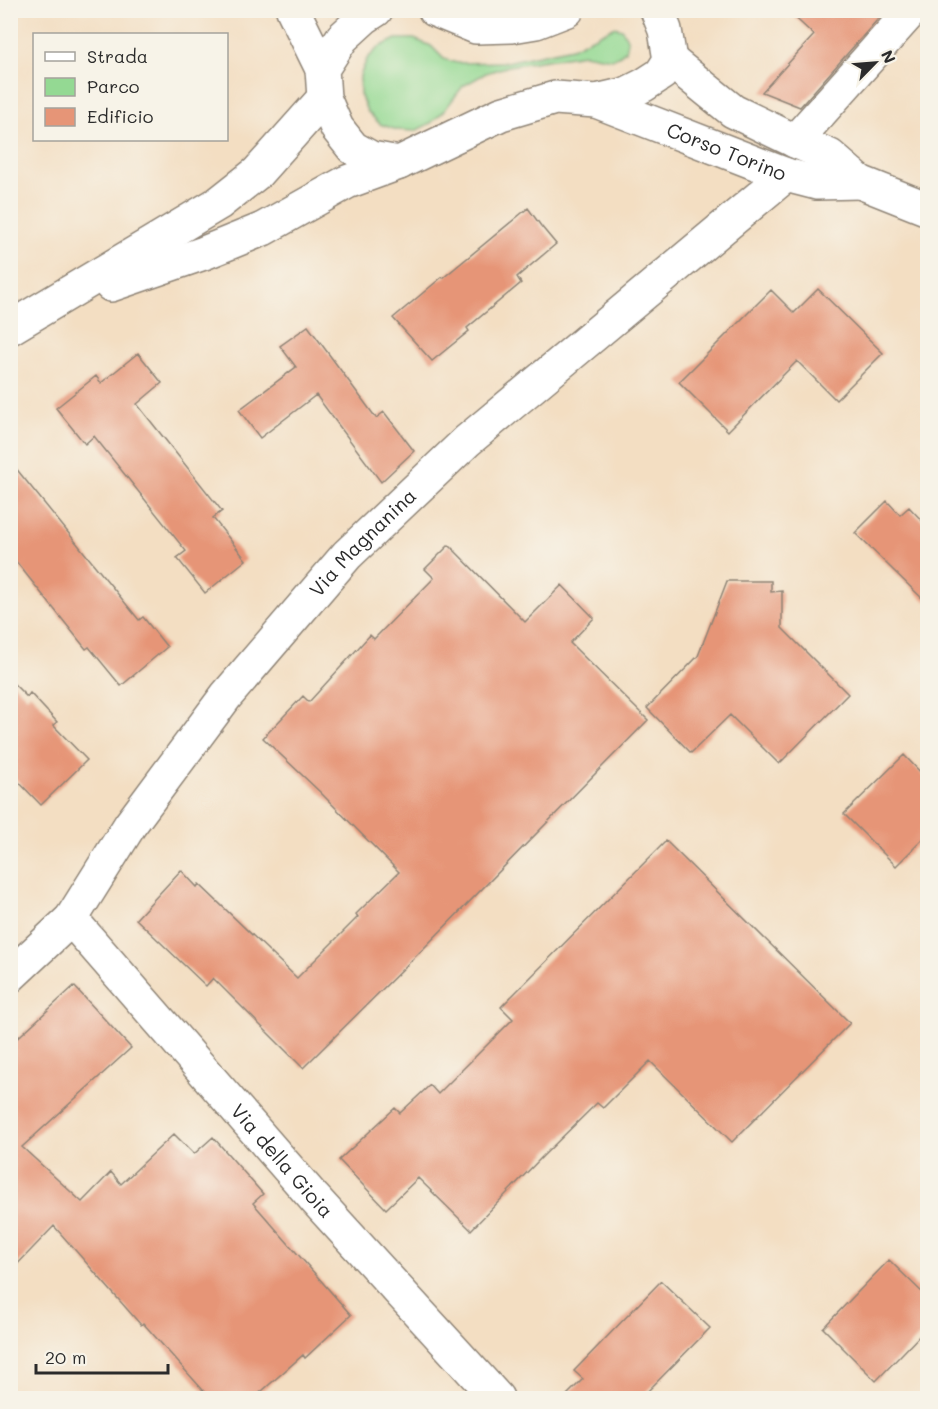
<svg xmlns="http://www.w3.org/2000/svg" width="938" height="1409" font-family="Mali,sans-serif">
<rect width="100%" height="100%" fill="#f7f3e8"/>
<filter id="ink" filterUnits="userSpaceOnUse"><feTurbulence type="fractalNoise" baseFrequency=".0167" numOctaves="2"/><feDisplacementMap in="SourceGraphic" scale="12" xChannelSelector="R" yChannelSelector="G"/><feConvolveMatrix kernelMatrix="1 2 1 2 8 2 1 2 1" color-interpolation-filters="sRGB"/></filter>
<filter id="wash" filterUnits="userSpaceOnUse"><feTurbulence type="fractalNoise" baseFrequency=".008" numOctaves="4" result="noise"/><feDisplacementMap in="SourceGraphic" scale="24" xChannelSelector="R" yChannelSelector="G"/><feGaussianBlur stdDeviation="1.35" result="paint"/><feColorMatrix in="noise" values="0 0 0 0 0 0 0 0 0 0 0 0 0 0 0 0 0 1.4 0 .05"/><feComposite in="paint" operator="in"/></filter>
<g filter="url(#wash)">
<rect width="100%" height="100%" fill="#f3dec2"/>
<path fill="#94d993" stroke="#60825f" stroke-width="1.5" d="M614,27L622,29L628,41L626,50L620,55L612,59L584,54L509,66L486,73L463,86L444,111L431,123L415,131L397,130L380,124L367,111L360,94V76L367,59L379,47L396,39H414L431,46L444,59L457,63L507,62L572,48Z"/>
<g id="blocks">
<path fill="#e69577" d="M787,10H886L800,107L762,92L814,35Z
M528,208L541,226L556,244L517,277L521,283L467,328L469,331L432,361L393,318L442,277L443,278Z
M818,289L883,353L836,400L797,361L728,431L679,382L771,290L794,313Z
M308,326L376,418L384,412L414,451L381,482L316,395L260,438L239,410L296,367L280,346Z
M138,353L162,383L137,404L222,511L213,518L246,560L205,593L177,558L186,551L94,436L85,444L56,408L96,376L101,383Z
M10,461L139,620L143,617L167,647L121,686L89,647L86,649L10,554Z
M887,501L900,515L909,507L927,526V603L855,533Z
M449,545L525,622L562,585L594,618L570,643L648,720L424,948L303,1068L213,978L206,986L136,919L181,870L197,887L199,884L297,978L358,917L356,914L399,872L320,792L263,738L303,696L309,702L370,635L374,639L434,578L425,569Z
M727,581H771V592L782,591V628L848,694L779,764L730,715L691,753L647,708L698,656Z
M10,680L27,697L30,693L57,722L53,725L87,760L41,805L10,773Z
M904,755L927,779V835L896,866L844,814Z
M666,841L850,1023L732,1142L650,1061L603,1108L597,1103L543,1156L471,1230L418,1178L386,1209L339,1160L395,1108L400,1113L430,1085L438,1094L513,1019L501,1007Z
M74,986L131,1048L22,1147L82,1202L111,1172L121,1184L174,1134L194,1154L213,1137L263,1194L253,1203L351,1315L305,1358L303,1355L254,1398H210L143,1323L141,1325L54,1226L10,1272V1045Z
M889,1260L927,1297V1328L876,1381L823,1328Z
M661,1281L710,1328L641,1398H564L583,1379L574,1371Z"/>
</g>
</g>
<g filter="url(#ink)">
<use href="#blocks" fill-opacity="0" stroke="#8f8476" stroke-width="1.5"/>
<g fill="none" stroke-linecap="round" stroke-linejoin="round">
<defs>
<g id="minor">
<path d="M795,141L912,10"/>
<path id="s1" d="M71,919L314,1198L497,1398"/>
<path id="s2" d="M10,976L71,919L130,825L226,696L347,555L467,441L786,175"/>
</g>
<g id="major">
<path d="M293,10L322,69"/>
<path d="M376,10L365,17L342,38L322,69L324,98L337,128L353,148L371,158L399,163L501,114L555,98L596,101L626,94L644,85L661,74L670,60L665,30L657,10"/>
<path d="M435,10L476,27L512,26L536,22L567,10"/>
<path d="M670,60L733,111L795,141L830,156L860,182L928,209"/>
<path id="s3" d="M596,101L786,175L817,183L860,182"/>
<path d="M111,285L204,253L263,229L347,182L399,163"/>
<path d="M10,328L219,203L257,173L324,98"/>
</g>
</defs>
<use href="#minor" stroke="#8f8476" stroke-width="36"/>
<use href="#major" stroke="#8f8476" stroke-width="36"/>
<use href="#minor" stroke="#fff" stroke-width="33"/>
<use href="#major" stroke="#fff" stroke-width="33"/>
</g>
</g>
<g text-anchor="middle" stroke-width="6" stroke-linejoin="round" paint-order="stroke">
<g font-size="20" fill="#2b2b2b" stroke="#f7f3e8">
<text dy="7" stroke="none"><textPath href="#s3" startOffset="140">Corso Torino</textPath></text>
<text dy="7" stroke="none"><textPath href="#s2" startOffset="561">Via Magnanina</textPath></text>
<text dy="7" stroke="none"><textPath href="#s1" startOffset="321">Via della Gioia</textPath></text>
</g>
</g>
<rect width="938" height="1409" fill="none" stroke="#f7f3e8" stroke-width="36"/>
<rect x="33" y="33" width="195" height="108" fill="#f7f3e8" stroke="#a5a39c" stroke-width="1.5"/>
<rect x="45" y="52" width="30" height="9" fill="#ffffff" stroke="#a5a39c" stroke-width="1.5"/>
<text x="87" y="63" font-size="18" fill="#2b2b2b">Strada</text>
<rect x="45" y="78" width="30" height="18" fill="#94d993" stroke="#a5a39c" stroke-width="1.5"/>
<text x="87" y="93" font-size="18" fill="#2b2b2b">Parco</text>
<rect x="45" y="108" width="30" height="18" fill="#e69577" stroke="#a5a39c" stroke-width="1.5"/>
<text x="87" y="123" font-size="18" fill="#2b2b2b">Edificio</text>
<g transform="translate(875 63) rotate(65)" stroke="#f7f3e8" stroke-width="4.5" paint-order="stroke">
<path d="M0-4.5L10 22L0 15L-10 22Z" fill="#2b2b2b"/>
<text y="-9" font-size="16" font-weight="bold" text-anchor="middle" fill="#2b2b2b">N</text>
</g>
<path d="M36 1364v9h132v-9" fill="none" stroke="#2b2b2b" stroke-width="3"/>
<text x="45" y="1364" font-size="18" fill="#2b2b2b" stroke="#f7f3e8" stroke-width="4.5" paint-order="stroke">20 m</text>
</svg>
